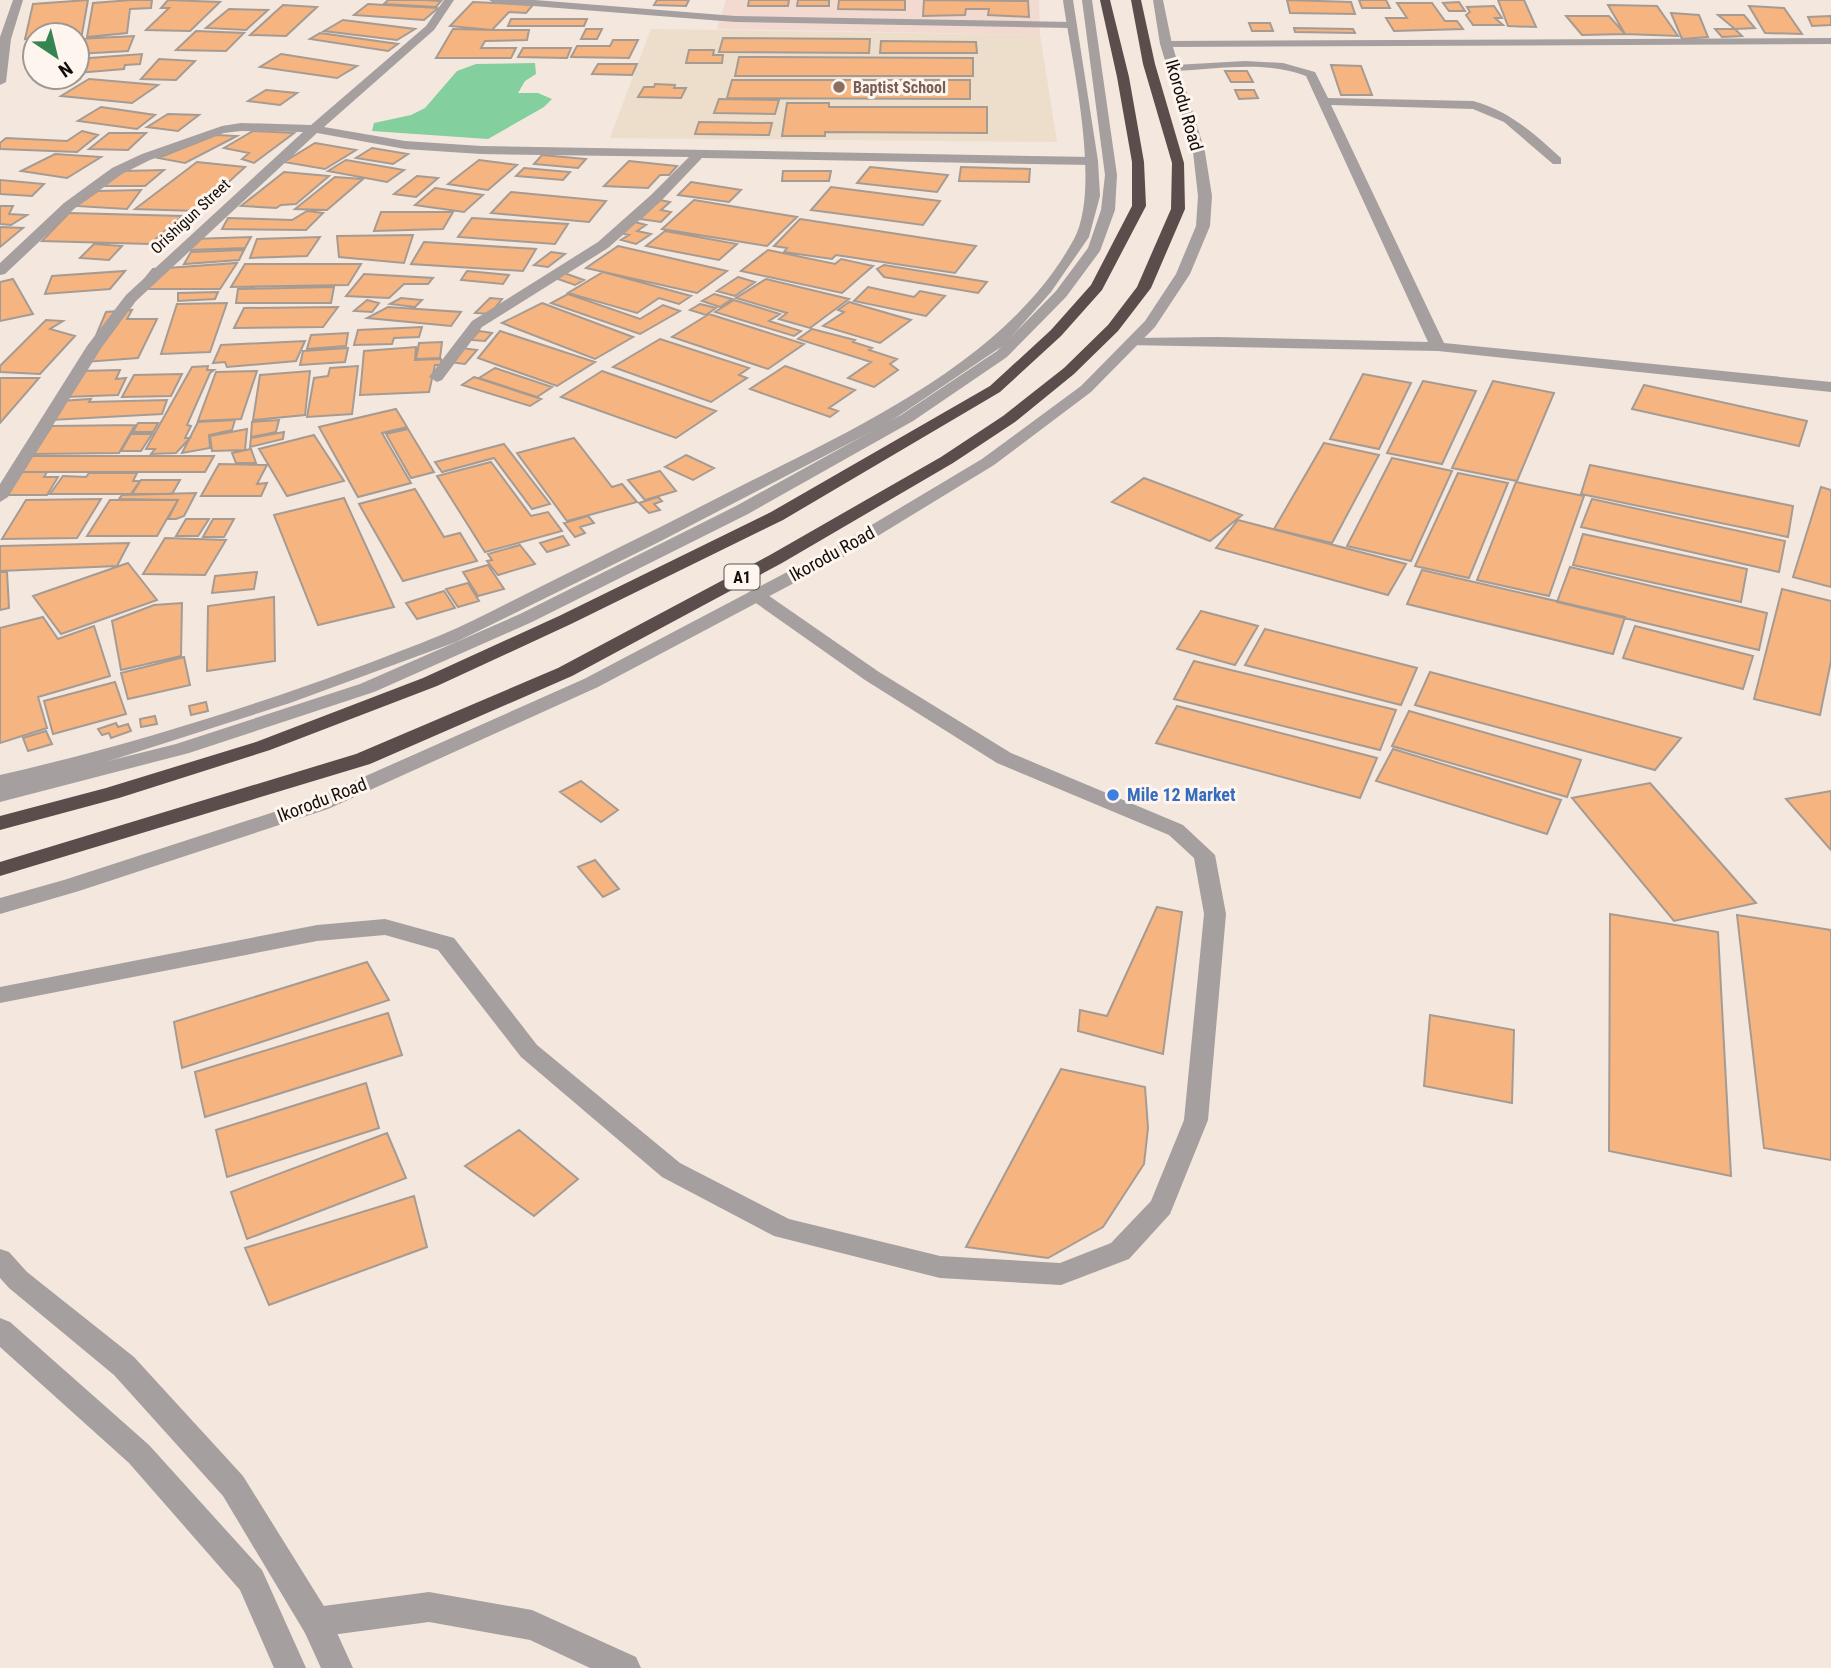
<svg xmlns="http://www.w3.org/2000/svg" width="1831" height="1668" font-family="'Roboto Condensed',sans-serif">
<rect width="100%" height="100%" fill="#f3e7de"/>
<path fill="#f2dad0" d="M726,0H1039L1040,35L717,29Z"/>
<path fill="#ecdeca" d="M651,29L1040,35L1057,142L610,138Z"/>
<path fill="#83cf9e" d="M535,63L536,74L525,81L518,93H538L552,99L544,107L488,139L372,131L374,123L411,115L425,108L457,71L476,64Z"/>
<path fill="#f6b580" stroke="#a69b93" stroke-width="2" d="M88,0L82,34L35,35V38L25,39L33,4Z
M131,0H152L151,8L130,9L127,33L87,37L93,3Z
M168,0L220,2L190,31L146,30L169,8H161Z
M388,0H424L441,1L436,7L384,4Z
M657,0H689L686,6L654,5Z
M749,0H789L788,6H748Z
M798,0H829V6H797Z
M839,0H905V10L838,9Z
M924,0L1028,1L1029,17L988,15L989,9H966L965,15L923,16Z
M1287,0L1351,2L1355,14L1290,13Z
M1359,0H1386L1390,8H1362Z
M1498,0H1524L1536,27L1508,26Z
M473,2L533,5L526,13L509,12L492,30L450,26Z
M1459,2L1465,11H1449L1443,3Z
M1397,3H1432L1445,21H1457L1463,29L1394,31L1386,18H1407Z
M368,4L438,8L424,20L354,15Z
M283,5L317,7L286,36L250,35Z
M1608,5L1657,6L1678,36L1625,34Z
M1494,6L1502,18H1495L1503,25H1473L1466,15L1470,12L1467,7Z
M1749,6L1784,8L1802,34L1765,33Z
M229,9L268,10L246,30L206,28Z
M1671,13L1699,15L1708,37L1682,39Z
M1718,15H1744L1755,28L1735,29Z
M1566,16H1609L1625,34L1582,35Z
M1831,16V25L1812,26L1808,17Z
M511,19H587L584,26H508Z
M343,20L415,29L397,40L324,31Z
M1249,23H1270L1273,31H1252Z
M1294,28L1353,29L1355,33L1295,32Z
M453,29L492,30H529L527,40L485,41L481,48H516L511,58H436Z
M586,29H602L597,39H581Z
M1715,29H1735L1742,36L1722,37Z
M196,31L244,33L226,51L176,50Z
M320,33L398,44L388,51L310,39Z
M134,36L128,51L77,54V39Z
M723,38L870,39L869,53L719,52Z
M613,40H638L629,58L571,57L577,46H610Z
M881,41L976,42L977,53H880Z
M523,48H571L567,58L518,57Z
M689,50H714L713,55H723L722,63H686Z
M142,54L140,64L125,65L124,69L77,73V59Z
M281,54L357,66L337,78L260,67Z
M739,57L973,58V76H735Z
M159,59L195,61L176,80L141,79Z
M598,64H637L632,75L592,74Z
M1331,65L1361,66L1372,95H1341Z
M1225,71H1247L1253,82H1231Z
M89,79L158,85L132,103L61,96Z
M732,80H970V99L727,98Z
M655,84L675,85L674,88H686L681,98L638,97L644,87H654Z
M266,90L297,93L280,105L248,101Z
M1235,90H1254L1258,98L1239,99Z
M719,99L779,100L775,114L714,113Z
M787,103H829V107H987V133L825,132V136H782Z
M101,107L155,115L137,129L78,121Z
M168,114L199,115L178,131L147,127Z
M699,122L772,123L769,135L695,134Z
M82,131L98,135L77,152L0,149V143L6,138L67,141Z
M253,131L294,133L254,163L242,159L249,153L224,148Z
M109,133H146L128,150L89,149Z
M216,135L237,136L185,163L158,158Z
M315,143L356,150L325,169L284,162Z
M372,148L408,154L393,164L356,158Z
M55,154L101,157L67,178L21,171Z
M542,155L586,159L578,168L534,164Z
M346,160L404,170L387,182L328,171Z
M479,160L517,165L488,190L448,184Z
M629,161L677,166L669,175H660L648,188L604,186Z
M197,162L245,167L197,211L135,209Z
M870,167L948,175L937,192L857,183Z
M961,167L1030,169L1029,182L959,181Z
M524,168L570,172L563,180L516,176Z
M164,170L145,186H103L123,171Z
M783,171H831L829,181H782Z
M284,172L329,176L296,204L281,205L276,208L241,206Z
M417,176L438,178L416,197L394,194Z
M335,177L363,179L327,210L295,209Z
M0,180L44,184L32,196L0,194Z
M691,182L741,190L729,202L678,195Z
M831,187L940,201L923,225L811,210Z
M435,188L483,195L464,212L415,205Z
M141,190L127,209L76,206L98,191Z
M511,192L606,201L589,222L491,213Z
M660,200L670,202L661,210L671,212L661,222L640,219Z
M694,200L797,217L767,246L662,229Z
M0,206H13L9,214L27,215L11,225L0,224Z
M307,211L323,213L306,230L222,229L228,218L292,220Z
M381,212H453L443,229L374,231Z
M69,213L182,216L150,244L42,241Z
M472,218L568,224L555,244L458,237Z
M800,219L976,246L955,273L836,255L832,259L784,252L787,248L774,246Z
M635,222L646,225L637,231L651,234L636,244L621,240L629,235L619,233Z
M0,227L23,228L0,247Z
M665,231L737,244L719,260L646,246Z
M413,235L404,263L339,257L337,236Z
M251,237L245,248L189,250L192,239Z
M320,237L307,256L250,258L257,239Z
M424,242L536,249L523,271L411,264Z
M94,244L122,246L109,260L80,258Z
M618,246L727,271L697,293L586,268Z
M244,250L239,260L184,264L191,252Z
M768,250L835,264L841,259L873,266L842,293L741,271Z
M551,252L565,254L548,267L534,265Z
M237,263L220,289H137L153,269Z
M245,264H361L348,285L231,287Z
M884,265L987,282L978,293L884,277L877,269Z
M125,271L110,289L45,294L52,276Z
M467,271L509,275L503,284L461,280Z
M603,272L691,296L679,304L659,298L637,313L568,293Z
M564,273L584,280L575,285L555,278Z
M364,274L433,278L428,284H404L389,298L346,296Z
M738,277L755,282L735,296L717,291Z
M13,279L33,314L0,321V282Z
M766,279L849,299L810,328L779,319L787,313L736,298Z
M334,287L331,303H236L238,289Z
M868,287L914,297L920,291L945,296L926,316L854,301Z
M218,292L215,299L178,301V293Z
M568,294L640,319L663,305L680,311L640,334L551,303Z
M714,294L732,299L720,307L702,301Z
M401,298L422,300L415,307L390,304Z
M490,298L502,299L490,314L475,313Z
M367,300L379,303L372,312L354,311Z
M734,300L780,314L769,321L801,331L794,336L715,312Z
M849,302L911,320L880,343L823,326L844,312L838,310Z
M227,303L210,352L161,354L177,304Z
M542,303L633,337L595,359L502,323Z
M700,304L716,308L706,315L690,310Z
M338,307L323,327L234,328L244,308Z
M388,307L461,312L451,326L367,318Z
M132,310L127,319H157L138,358L85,362L106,312Z
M709,314L804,344L768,369L672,337Z
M46,320L63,321L50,329L75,336L40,374L0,372V366Z
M422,327L419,337L394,338L392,344L354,345L358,330Z
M812,329L855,340L853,342L872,348L869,350L897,359L890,364L898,370L874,387L848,378L871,362L798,339Z
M479,331L492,333L485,341L471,340Z
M500,331L595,362L557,386L478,358Z
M348,333L346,346L307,349L311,335Z
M660,339L749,368L739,375L747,378L711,402L613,367Z
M305,341L296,361L227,367L225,362L213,363L221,345Z
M442,342L440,358L416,359L419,343Z
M416,347L415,360L441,359V365H435L429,392L360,395L364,351Z
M348,348L345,362L300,365L303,351Z
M461,348L477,350L465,364L449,362Z
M208,366L207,370H214L210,373L187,425L191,426L185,438H190L176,453L151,454L155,449H146L192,367Z
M358,366L352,414L307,417L314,378L328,376L330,368Z
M785,366L855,390L829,408L838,411L830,417L750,389Z
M495,368L552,387L537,397L479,378Z
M120,370L116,379L126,378L118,395L66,397L79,371Z
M257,371L241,419L198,421L216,372Z
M310,371L305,415L253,420L260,375Z
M602,371L716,411L676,438L561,397Z
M182,374L171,396L122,397L134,375Z
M1363,374L1411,383L1379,449L1330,439Z
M474,377L541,399L530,406L462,385Z
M0,378H39L0,423Z
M1423,381L1476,391L1442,464L1387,453Z
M1493,381L1554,393L1517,481L1452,468Z
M1644,385L1807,421L1799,446L1632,409Z
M91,399L89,402L167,400L162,414L51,420L60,401Z
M396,409L407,427L382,433L411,483L358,497L319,427Z
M235,420L232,430L209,435L210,448L182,453L198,422Z
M279,420L276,432L251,437L252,422Z
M138,423H158L153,432H133Z
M135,425L119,453L34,454L52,426Z
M247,429L245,450L212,451L210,436Z
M408,429L434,472L411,478L386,434Z
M284,432L283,439L250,447L251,438Z
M131,434H152L141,451H121Z
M314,435L344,481L287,496L259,449Z
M574,438L612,487L622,484L637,502L567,521L517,453Z
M1324,443L1379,455L1332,543L1274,529Z
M504,444L550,504L532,509L494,458L442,472L435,462Z
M251,449L256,463H236L232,453Z
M686,455L714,468L693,480L665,467Z
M29,456H214L205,472H20Z
M1392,458L1452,471L1411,561L1347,546Z
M491,462L531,516L548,512L562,531L485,552L437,476Z
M219,464L267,465L257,484L267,483L261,496H201Z
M1590,465L1793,506L1788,537L1581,494Z
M660,471L676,491L645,500L628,480Z
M19,472H47L44,477H58L47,495H4Z
M89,473H137L133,481H140L131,494H50L63,476L86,477Z
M1458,473L1508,483L1469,578L1415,566Z
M1144,478L1242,515L1210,541L1112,502Z
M141,480H180L172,494H132Z
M1516,482L1584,496L1549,596L1477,580Z
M1821,487L1831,490V587L1793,577Z
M415,489L444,537L460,533L477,561L403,581L359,504Z
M196,493L184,516L176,519H168L178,500L119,499L122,495Z
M658,497L662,501L654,504L660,510L649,513L639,503Z
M344,498L394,607L318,625L274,515Z
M101,499L77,538L2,539L26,500Z
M1592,499L1785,541L1779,572L1581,527Z
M110,500H178L157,536H87Z
M588,516L594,523L580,527L585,533L575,537L564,523Z
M186,519H209L198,536H176Z
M213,519H234L224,537H203Z
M1238,520L1406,564L1388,595L1216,548Z
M1583,534L1747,569L1741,602L1573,565Z
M563,536L569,545L547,552L540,543Z
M165,538L226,540L205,575L143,574Z
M129,543L117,566L0,571V546Z
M520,545L535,564L498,575L487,561L492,560L488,554Z
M128,563L157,600L61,634L33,596Z
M488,565L504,589L478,596L463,572Z
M1570,567L1767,613L1759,650L1557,602Z
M1422,570L1625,617L1613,654L1407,604Z
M0,572H7L9,608L0,610Z
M257,572L254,589L212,593L215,576Z
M468,583L479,601L458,607L446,589Z
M1782,589L1831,601V661L1820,715L1754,699Z
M444,591L455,608L417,619L406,603Z
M274,597L275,661L207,671L208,606Z
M182,603L181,656L121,670L112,621L154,605Z
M1201,611L1258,626L1235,665L1177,649Z
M43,617L58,639L94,626L110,676L38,697L47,728L0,743V628Z
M1635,626L1753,656L1743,689L1623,658Z
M1265,629L1417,668L1401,705L1245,665Z
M184,657L190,685L128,699L121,673Z
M1194,661L1396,710L1380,750L1174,699Z
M1430,672L1681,738L1655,770L1415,705Z
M115,682L126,714L53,734L44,701Z
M206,702L208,711L191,715L189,706Z
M1177,706L1377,758L1360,798L1156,743Z
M1409,711L1581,760L1567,797L1392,746Z
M155,716L157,724L141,727L140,719Z
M116,723L118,727L128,724L131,731L111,738L109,733L102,735L98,729Z
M46,731L52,744L28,751L23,738Z
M1393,749L1561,800L1547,834L1376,781Z
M581,781L618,810L601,822L560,792Z
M1650,783L1756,903L1674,921L1572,798Z
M1831,791V850L1786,799Z
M595,860L619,889L603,897L578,867Z
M1157,907L1182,912L1163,1054L1078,1031L1080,1010L1107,1016Z
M1610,914L1718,932L1731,1176L1609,1151Z
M1737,915L1831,930V1160L1764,1148Z
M367,962L389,1000L182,1068L174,1022Z
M388,1013L402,1055L205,1117L195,1072Z
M1430,1015L1514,1030L1512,1103L1424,1086Z
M1061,1069L1145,1087L1148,1128L1144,1164L1103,1227L1048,1258L966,1247Z
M366,1083L379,1128L227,1177L216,1130Z
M519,1130L578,1179L534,1216L465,1166Z
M387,1133L406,1178L247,1239L231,1192Z
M414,1196L427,1247L269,1305L245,1248Z"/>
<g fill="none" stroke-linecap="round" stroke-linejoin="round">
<path fill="#a69f9f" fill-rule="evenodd" d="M1082,0H1092L1117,175L1115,210L1100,251L1066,297L1007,357L913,421L748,514L532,622L374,692L189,753L0,802V788L176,744L360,684L520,614L736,506L901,415L997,351L1056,291L1088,248L1101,210L1105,175Z
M1245,61L1283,63L1315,72L1328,98L1473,101C1510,111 1534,134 1561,158V164H1553L1504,122L1473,109L1331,105L1444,343L1831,382V392L1438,351L1128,345L1126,342L1128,339L1133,338L1217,337L1428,342L1306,76C1266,60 1217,69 1175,71L1169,68L1175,65Z
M756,590L762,591L879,672L1011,753L1183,825L1215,855L1226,914L1208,1120L1170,1214L1129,1259L1061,1285L940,1278L774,1236L662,1177L521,1057L438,950L385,935L317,941L0,1003V987L317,925L385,919L454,938L537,1045L680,1163L789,1219L940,1256L1060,1263L1111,1243L1151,1201L1184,1120L1204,914L1194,858L1169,835L997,763L865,680L750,599L747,595L750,591Z"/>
<path fill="#a69f9f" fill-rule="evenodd" d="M13,0H23L11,39L6,82L0,85V37Z
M444,0H454L434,30L324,127L405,141L481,146L1092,157L1098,161L1092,165L702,158L661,201L608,248L482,327L442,380L437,382L429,377L472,321L598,242L651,195L689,157L481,154L405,149L317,133L136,301L102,347L8,497L0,502V484L87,346L126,295L303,132L241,131L224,133L150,160L122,174L74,209L5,274L0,275V263L64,203L112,168L142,154L222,126L241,123L311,125L426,26Z
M489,0H535L735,16L1071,22L1076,25L1071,28L735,22L494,3Z
M1831,38V44L1166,47L1160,44L1166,41Z
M429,1592L532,1610L636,1657L641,1668H590L530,1640L429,1622L316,1637L305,1633L301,1622L305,1611L316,1607Z"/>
<path fill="#a69f9f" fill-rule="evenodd" d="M1063,0H1073L1098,161L1100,196L1089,237L1051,292L1004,345L888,423L659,542L456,642L290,703L87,768L0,789V775C148,741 300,692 441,635C474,621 507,603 540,587C606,554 671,522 737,488C855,428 1008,361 1074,239C1102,187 1071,59 1063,0Z
M1153,0H1163L1172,44L1205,152L1212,196L1210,226L1190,274L1155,327L1091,392L994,465L845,556L598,687L328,809L79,891L0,914V898L64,880L314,799L584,679L833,548L982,459L1081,386L1145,321L1176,274L1196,226L1198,196L1193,152L1160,44Z
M0,1249L9,1252L27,1272L134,1357L243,1476L327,1611L353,1668H321L305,1633L223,1496L114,1375L9,1288L0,1278Z
M0,1318L10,1322L149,1445L262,1570L306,1668H274L240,1590L129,1463L0,1347Z"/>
<path fill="#5a4d4c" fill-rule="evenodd" d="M1100,0H1110L1129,77L1144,162L1146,206L1102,290L1061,336L1000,392L783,520L571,624L437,686L270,750L119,798L0,830V816L106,788L256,742L423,678L559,616L771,512L990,386L1051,330L1091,285L1132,206V162L1117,77Z
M1131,0H1141L1155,64L1184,163L1185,209L1151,288L1118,331L1074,374L1015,422L953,463L782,563L572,676L370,764L0,876V862L356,754L558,668L770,555L941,457L1003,416L1064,368L1108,325L1137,287L1171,209L1172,163L1143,64Z"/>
</g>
<circle fill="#8d6e63" stroke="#fef5ee" stroke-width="2.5" cx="839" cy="87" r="7"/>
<circle fill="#3f7fe0" stroke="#fef5ee" stroke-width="2.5" cx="1113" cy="795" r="7"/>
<g text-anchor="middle" stroke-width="6" stroke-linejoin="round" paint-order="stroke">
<g font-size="16" font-weight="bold" fill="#785e54" stroke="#fef5ee" text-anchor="start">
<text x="853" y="93">Baptist School</text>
</g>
<g font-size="16" fill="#100d0a" stroke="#fef5ee">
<text transform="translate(190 216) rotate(-43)" y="6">Orishigun Street</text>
</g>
<rect fill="#fef5ee" stroke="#57534e" stroke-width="2" x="724.5" y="564.5" width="35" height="25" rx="5"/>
<g font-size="16" font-weight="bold" fill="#100d0a">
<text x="742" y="583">A1</text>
</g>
<g font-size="18" fill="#100d0a" stroke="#fef5ee">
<text transform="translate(1184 105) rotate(74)" y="6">Ikorodu Road</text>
<text transform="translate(832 554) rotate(-29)" y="6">Ikorodu Road</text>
<text transform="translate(322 800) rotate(-21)" y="6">Ikorodu Road</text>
</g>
<g font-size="18" font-weight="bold" fill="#366cbe" stroke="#fef5ee" text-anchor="start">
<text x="1127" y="801">Mile 12 Market</text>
</g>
</g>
<g transform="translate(56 56) rotate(145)"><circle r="33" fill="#fef5ee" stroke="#9f9893" stroke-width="2"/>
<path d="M0-5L12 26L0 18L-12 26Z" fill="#378453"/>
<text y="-10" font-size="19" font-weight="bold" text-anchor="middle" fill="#100d0a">N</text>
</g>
</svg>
